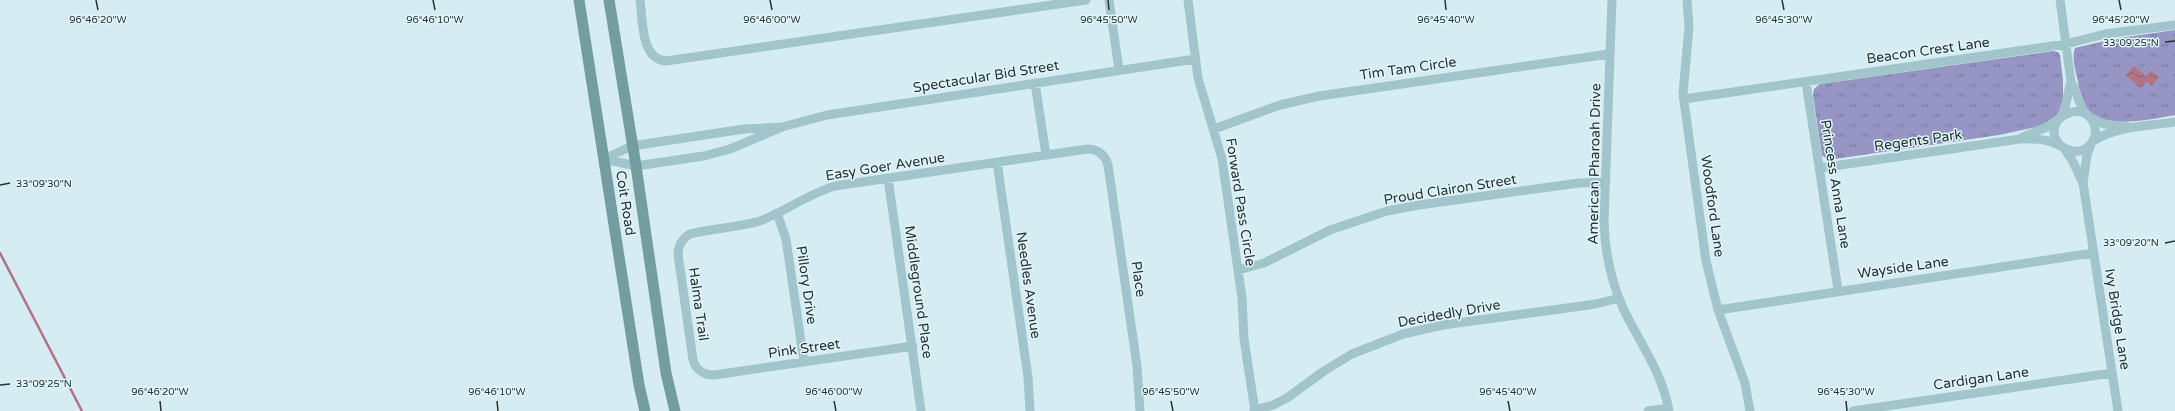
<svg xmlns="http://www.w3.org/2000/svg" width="2175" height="411" font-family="'Varela Round',sans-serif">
<defs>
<pattern id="grass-tufts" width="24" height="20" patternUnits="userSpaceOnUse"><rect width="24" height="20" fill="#9695c3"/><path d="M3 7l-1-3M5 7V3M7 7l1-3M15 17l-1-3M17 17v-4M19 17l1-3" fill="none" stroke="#7a7a9f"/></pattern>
<pattern id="water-waves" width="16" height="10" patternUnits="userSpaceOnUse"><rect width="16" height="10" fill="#b27384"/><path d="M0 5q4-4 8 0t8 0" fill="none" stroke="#915f6d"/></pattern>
</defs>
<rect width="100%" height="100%" fill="#d6ecf3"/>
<path fill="url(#grass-tufts)" d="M2175,30V115C2153,119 2109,129 2090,113C2083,108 2079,90 2078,82C2076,71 2071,59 2075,48L2113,39Z
M2053,51L2058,52L2060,55L2063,80V99L2059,112L2052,120L2041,126L1999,135L1828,160L1822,155L1813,95L1814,89L1820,84Z"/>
<path fill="url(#water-waves)" d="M2134,66L2146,76L2151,71L2159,77L2152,86L2147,81L2140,88L2126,75Z"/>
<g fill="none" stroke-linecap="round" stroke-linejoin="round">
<path stroke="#b27384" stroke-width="2.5" d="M0,253L82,411"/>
<path stroke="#a1c5cb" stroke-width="9" d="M640,0C643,19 640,59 666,61L1086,0
M1109,0L1119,70
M1188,0L1198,78L1222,159L1242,298L1244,339L1255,411
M1612,0L1604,222C1605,252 1611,281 1623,308C1640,344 1662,371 1669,411
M1687,0L1689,26L1683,94L1706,261L1718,310L1745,383L1750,411
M2060,0L2071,82C2078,92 2078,104 2086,114
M1806,82L1838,290
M1035,83L1046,155
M1684,99L2066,44L2105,34L2175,25
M2061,116C2068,105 2067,93 2071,82
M2091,118L2104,124L2128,127
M782,127L827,115L1195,59
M782,127L730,149L704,156L636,166L604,159L632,146L744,129Z
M1214,129L1280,105L1319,96L1609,54
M2021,138L2049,126L2058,119
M2093,141C2116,126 2149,126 2175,122
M2064,148L2072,160L2083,183L2118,411
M997,162L1028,377L1030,411
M1820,168L2020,139C2029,139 2039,138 2048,141C2062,144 2076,160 2090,145C2094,140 2096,134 2095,128C2089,94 2035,119 2061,146
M888,178L921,411
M2083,183L2087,155L2091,144
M777,213L786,239L804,362
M1238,270L1264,263L1330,230L1387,211L1419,205L1579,183L1606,182
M1718,310L2093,253
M913,346L714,375C704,375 696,370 693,360L678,254C678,245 682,239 690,234C713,228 737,228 760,221C786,211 808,194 835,186L1087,149C1098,149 1105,155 1108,165L1137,366L1140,411
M1254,410L1273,405L1287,398L1324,371L1352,354L1403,334L1443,325L1596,304L1619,298
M1648,411L1668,408
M1853,411L2112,373"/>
<path stroke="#739d9f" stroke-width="11" d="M579,0L639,385L645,411
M609,0L636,166L666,373L675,411"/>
</g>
<path fill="none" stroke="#253535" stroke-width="1.5" d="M96,0L98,10M433,0L435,10M770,0L772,10M1108,0L1109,10M1445,0L1446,10M1782,0L1784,10M2119,0L2121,10M2165,42L2175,41M0,185L10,183M2165,243L2175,241M0,385L10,384M160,401L161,411M497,401L498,411M834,401L836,411M1171,401L1173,411M1508,401L1510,411M1846,401L1847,411"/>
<g text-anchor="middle" stroke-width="3" stroke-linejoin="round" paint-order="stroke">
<g font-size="14" fill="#253535" stroke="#e2f5fa">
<text transform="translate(1928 50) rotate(-8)" y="5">Beacon Crest Lane</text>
<text transform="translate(1408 68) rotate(-8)" y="5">Tim Tam Circle</text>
<text transform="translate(986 76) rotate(-9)" y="5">Spectacular Bid Street</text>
<text transform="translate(1918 140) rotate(-8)" y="5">Regents Park</text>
<text transform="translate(1594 164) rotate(-89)" y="5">American Pharoah Drive</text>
<text transform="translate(885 166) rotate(-9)" y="5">Easy Goer Avenue</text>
<text transform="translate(1836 184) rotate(81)" y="5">Princess Anna Lane</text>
<text transform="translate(1450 189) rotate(-9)" y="5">Proud Clairon Street</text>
<text transform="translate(1241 202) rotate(81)" y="5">Forward Pass Circle</text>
<text transform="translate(626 203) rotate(81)" y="5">Coit Road</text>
<text transform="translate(1713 206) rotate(82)" y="5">Woodford Lane</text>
<text transform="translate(1903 267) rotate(-8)" y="5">Wayside Lane</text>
<text transform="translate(1139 279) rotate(82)" y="5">Place</text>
<text transform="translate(807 285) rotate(82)" y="5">Pillory Drive</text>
<text transform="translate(1029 285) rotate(82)" y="5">Needles Avenue</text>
<text transform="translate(919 292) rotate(82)" y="5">Middleground Place</text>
<text transform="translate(699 304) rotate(82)" y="5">Halma Trail</text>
<text transform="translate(1449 313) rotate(-10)" y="5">Decidedly Drive</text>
<text transform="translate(2118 319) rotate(81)" y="5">Ivy Bridge Lane</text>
<text transform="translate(804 348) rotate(-8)" y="5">Pink Street</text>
<text transform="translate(1981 378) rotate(-8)" y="5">Cardigan Lane</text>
</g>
</g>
<g font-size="10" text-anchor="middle" fill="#253535" stroke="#e2f5fa" stroke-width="3" stroke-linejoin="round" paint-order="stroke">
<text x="98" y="23">96°46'20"W</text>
<text x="435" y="23">96°46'10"W</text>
<text x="772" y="23">96°46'00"W</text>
<text x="1446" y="23">96°45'40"W</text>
<text x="1784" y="23">96°45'30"W</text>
<text x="1109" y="23">96°45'50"W</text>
<text x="2121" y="23">96°45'20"W</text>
<text x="2131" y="46">33°09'25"N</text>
<text x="44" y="187">33°09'30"N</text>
<text x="2131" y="246">33°09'20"N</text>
<text x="44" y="387">33°09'25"N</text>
<text x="160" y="395">96°46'20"W</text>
<text x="497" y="395">96°46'10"W</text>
<text x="834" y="395">96°46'00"W</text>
<text x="1171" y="395">96°45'50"W</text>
<text x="1508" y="395">96°45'40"W</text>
<text x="1846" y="395">96°45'30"W</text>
</g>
</svg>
